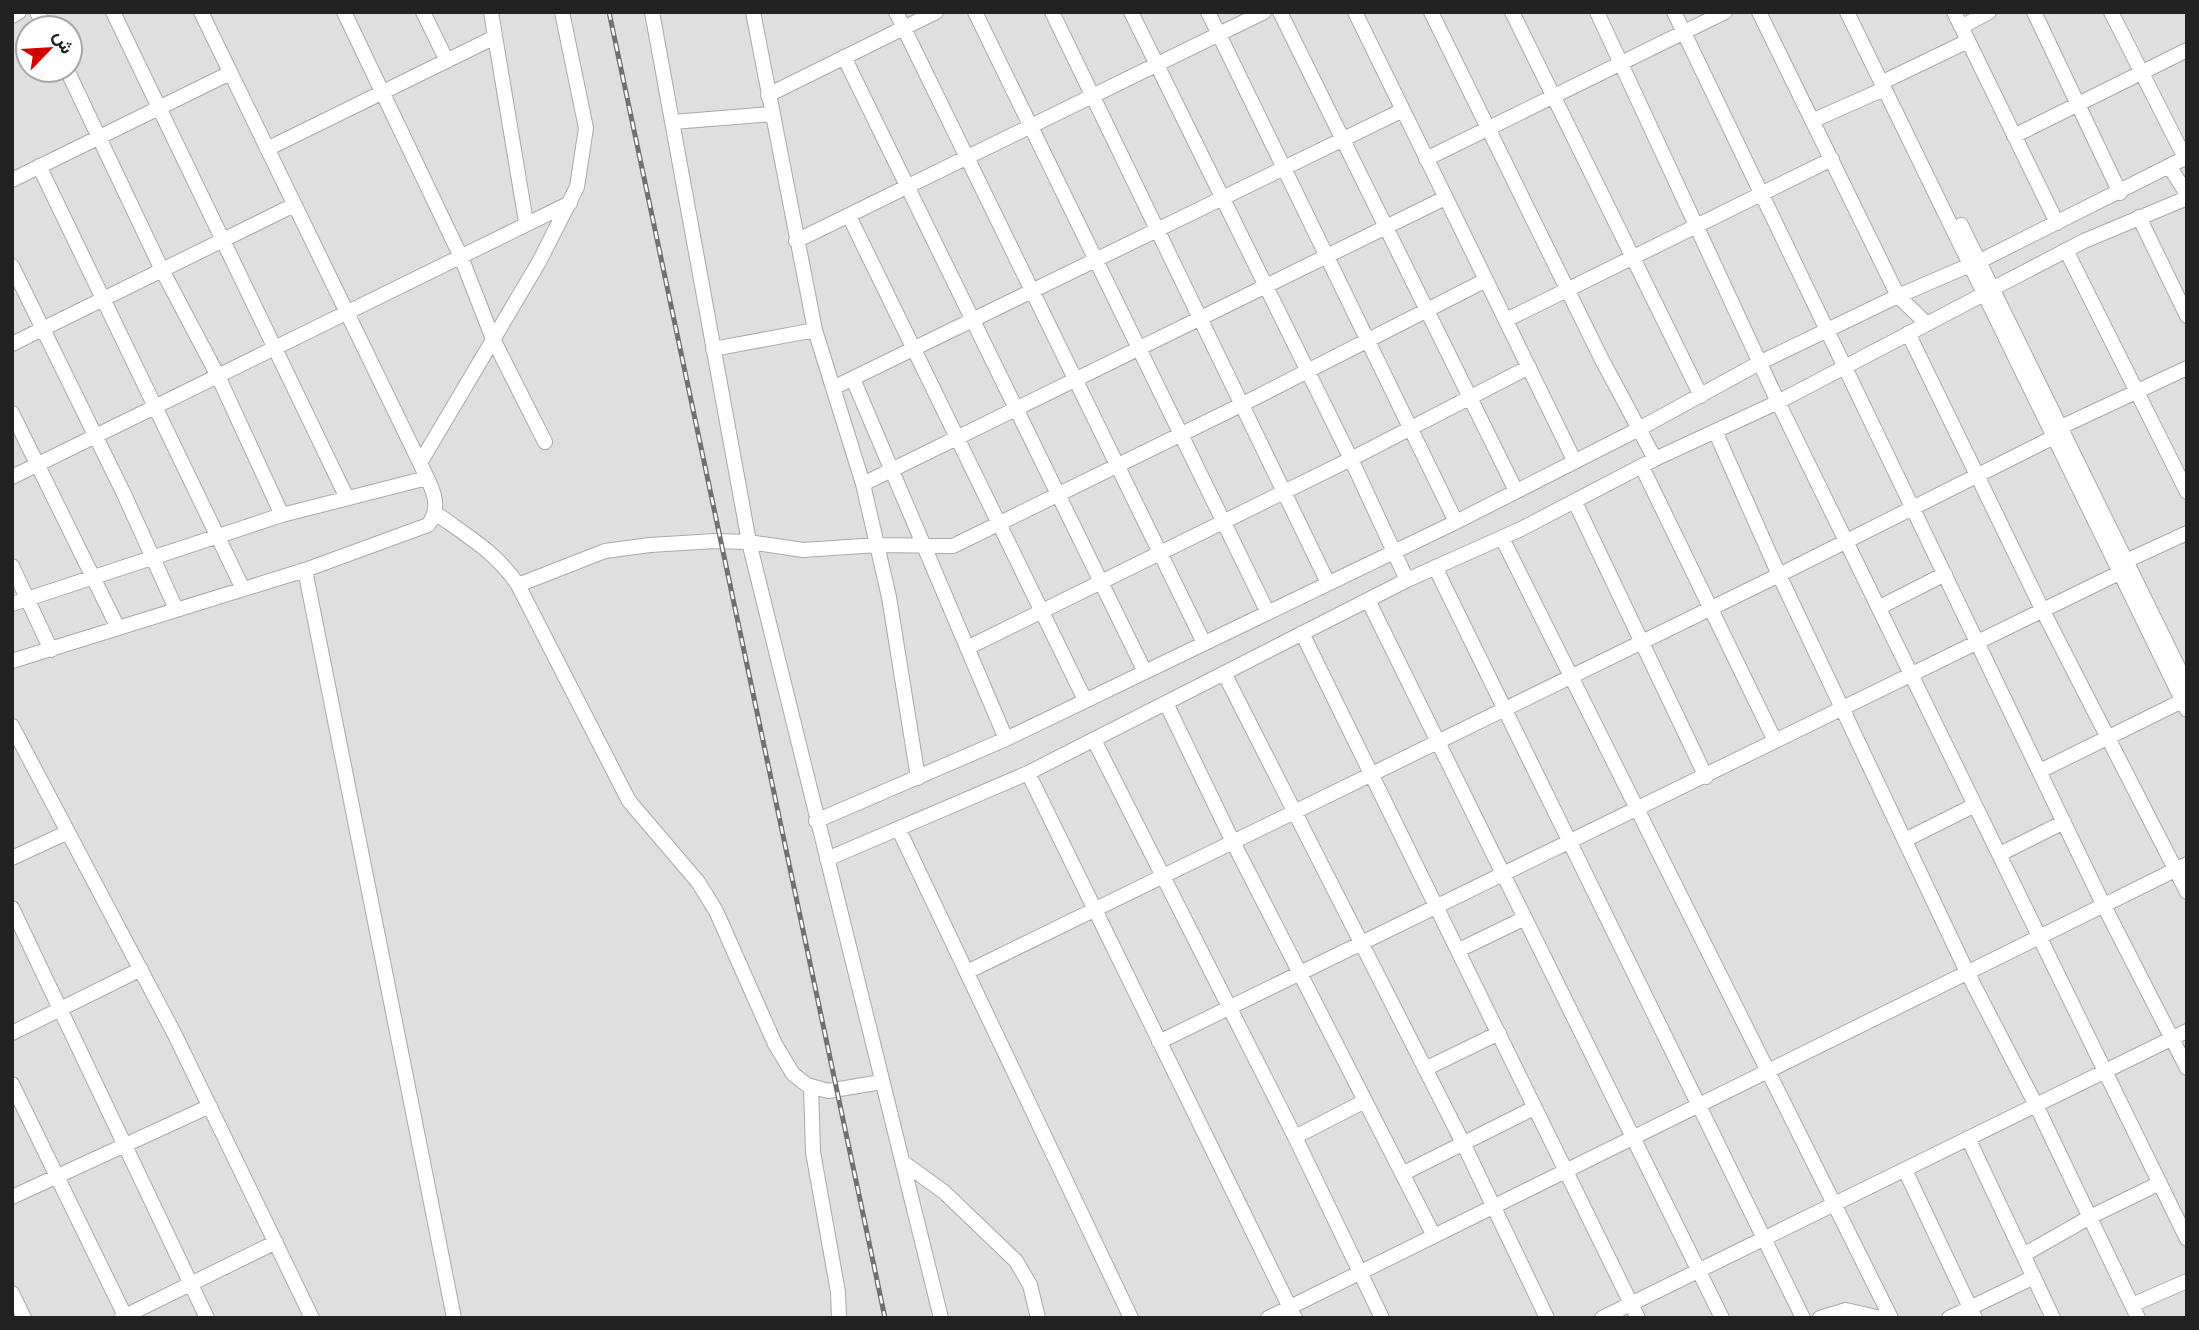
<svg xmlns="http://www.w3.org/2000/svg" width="2199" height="1330" font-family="'Alegreya Sans',Vazirmatn,sans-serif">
<rect width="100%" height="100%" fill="#f2efe9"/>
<path fill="#e0dfdf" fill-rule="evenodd" d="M12,12H2187V1318H12ZM28,28H70V70H28Z"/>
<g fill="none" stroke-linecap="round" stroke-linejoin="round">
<defs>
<path id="minor" d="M37,12L45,28
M113,12L346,496
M344,12L461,257L493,339L545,442
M423,12L447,61
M491,12L526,222
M652,12L749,542L941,1318
M753,12L815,330L863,484L889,597L918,778
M896,12L1204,643
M975,12L1268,613
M1052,12L1328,583
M1131,12L1351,459L1407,580
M1208,12L1456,522
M1280,12L1516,491
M1355,12L1574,460
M1431,12L1601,358L1655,459
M1512,12L1701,396
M1597,12L1778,402L2187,1239
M1674,12L2103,904L2187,1068
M1759,12L1898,296L1926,323
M1847,12L2187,710
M1954,12L2057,223
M2034,12L2120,193
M2111,12L2185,158
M12,16L19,12
M1961,27L1989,12
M844,57L1145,672
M67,70L162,270L218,376L282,515
M1889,79L1968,41
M768,95L936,12
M1814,120L1884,89
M673,122L772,114
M2014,136L2187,50
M267,149L495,37
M1426,159L1725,12
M39,166L243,589
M2169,166L2187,194
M12,180L230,73
M849,216L1085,700
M2139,217L2187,316
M1961,225L2187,685
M796,241L1264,12
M2066,250L2187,492
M1980,261L2187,157
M12,266L124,494L176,609
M1992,289L2084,241L2187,198
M1506,320L1832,159
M1908,333L2043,611L2187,892
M12,344L294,205
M713,349L815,330
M853,379L1006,739
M833,388L1403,110
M12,413L118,628
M2061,427L2187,368
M1716,433L1779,575L1967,972L2036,1105L2138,1318
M420,463L539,262L577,187L586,128L562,12
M1642,467L1775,741
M12,477L570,203
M863,484L1445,198
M1575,502L1706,777
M437,514C467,536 497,553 518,585L629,801L698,882L716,911L775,1044L793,1074L807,1085L828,1091L881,1082
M1502,538L1891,1318
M2126,561L2187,533
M12,566L51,650
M1435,567L1803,1318
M305,570L454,1318
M518,585L605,551L650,545L715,541L749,542L803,550L877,545L953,546L1243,404L1486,280
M1368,600L1722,1318
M12,604L282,515L427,478
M1880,607L1945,574
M1302,633L1638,1318
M967,648L1351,459L1529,367
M12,661L305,570L428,525C444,504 430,485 420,463L201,12
M1224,673L1463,1143L1547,1318
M1166,703L1233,842L1434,1236
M12,726L175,1035L312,1318
M1094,740L1295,1137L1382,1318
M2040,771L2182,701
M1028,773L1295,1318
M816,821L1006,739L1145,672L1456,522L1637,430L1761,362L1898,296L1970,265
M899,830L1131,1318
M1905,840L1975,805
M2000,854L2064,822
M12,858L68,832
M827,859L1028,773L1407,580L1521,529L1655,459L1778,402L1984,294
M12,908L207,1318
M1459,950L1525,918
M967,972L1779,575L2054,437
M12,1033L141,969
M1159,1042L2119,573
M1425,1069L1499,1033
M12,1084L126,1318
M811,1087L813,1152L838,1292L839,1318
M1295,1137L1365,1101
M1968,1138L2053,1318
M904,1163L944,1192L1016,1261L1030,1285L1038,1318
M1905,1170L1975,1318
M1402,1174L1534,1108
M12,1197L210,1106
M2025,1254L2090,1217L2160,1183
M12,1293L24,1318
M2132,1305L2187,1281
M121,1318L276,1242
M1268,1318L2187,864
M1602,1318L2187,1031
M1820,1318L1846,1310L1881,1318
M1949,1318L2034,1277"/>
</defs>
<use href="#minor" stroke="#a9a9a9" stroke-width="16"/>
<use href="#minor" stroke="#fff" stroke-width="14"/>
<defs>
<path id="rail" d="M609,12L885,1318"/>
</defs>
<use href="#rail" stroke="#707070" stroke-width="5"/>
<use href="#rail" stroke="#fff" stroke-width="2.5" stroke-dasharray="8" stroke-linecap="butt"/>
</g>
<rect width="2199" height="1330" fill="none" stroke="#222222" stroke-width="28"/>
<g transform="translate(49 49) rotate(65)"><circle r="33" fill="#ffffff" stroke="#a7a7a7" stroke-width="2"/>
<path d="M0-5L12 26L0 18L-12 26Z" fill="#d40000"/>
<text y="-10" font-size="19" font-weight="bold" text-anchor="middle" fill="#222222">ش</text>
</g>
</svg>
